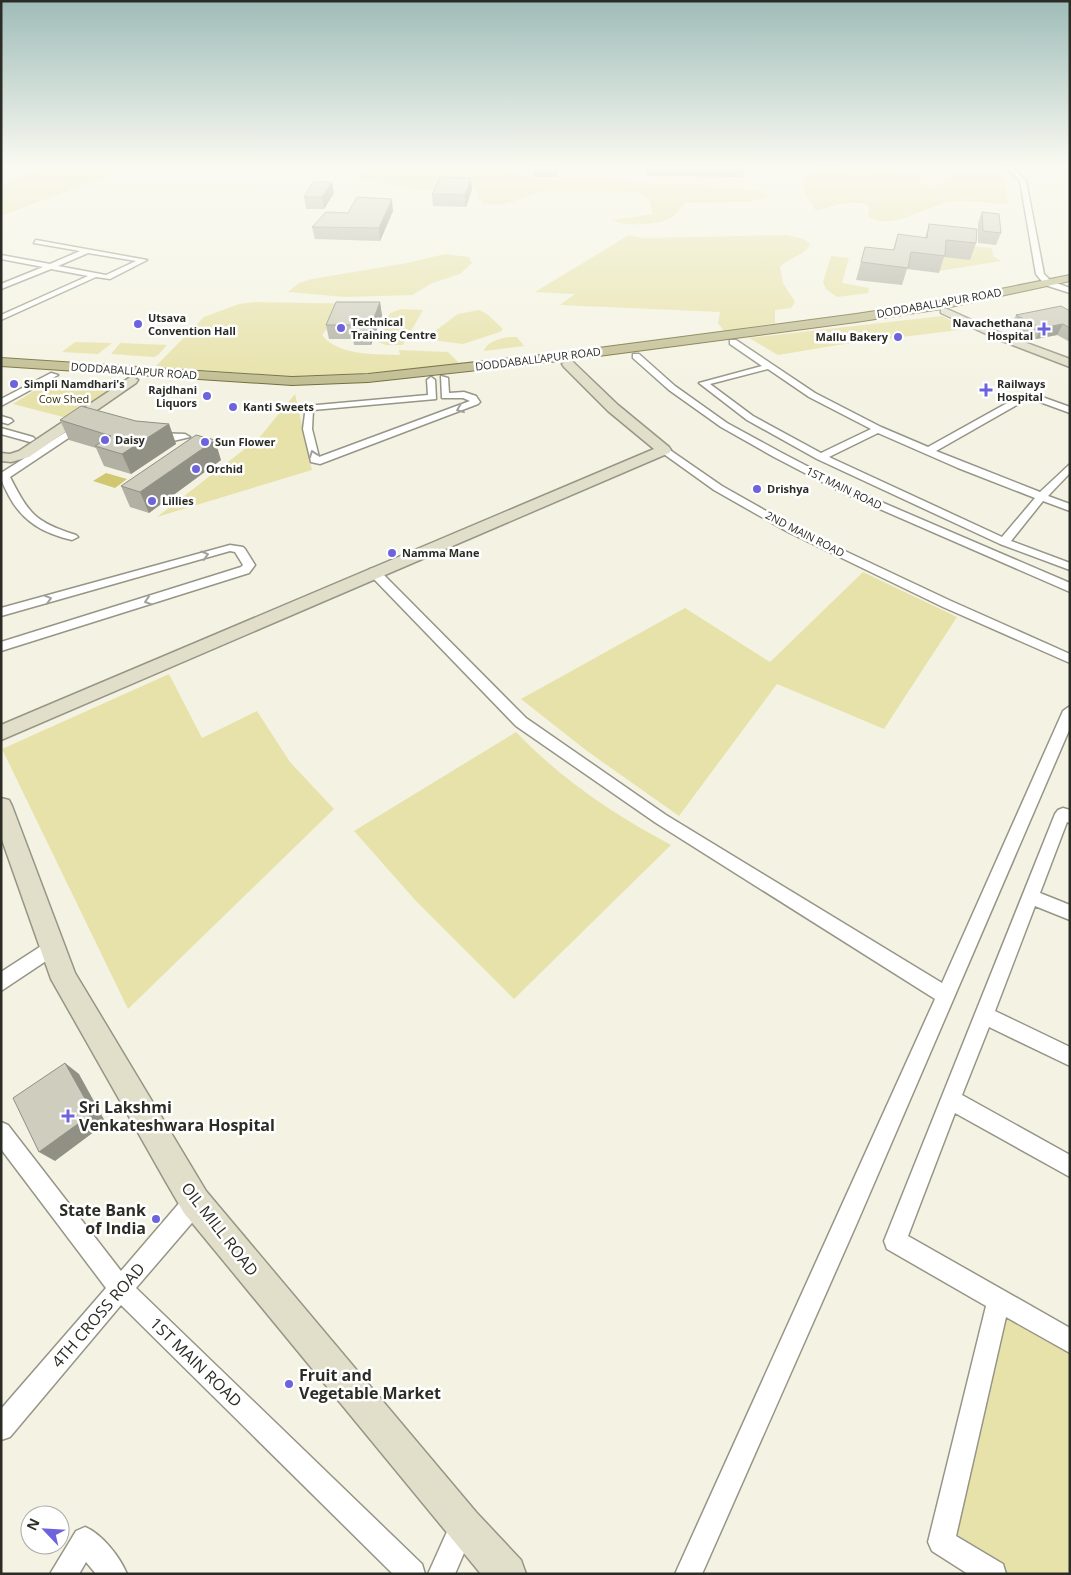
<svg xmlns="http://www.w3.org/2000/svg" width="1071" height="1575" font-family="'Open Sans',sans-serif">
<rect width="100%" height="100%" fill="#f4f3e3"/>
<path fill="#e7e2aa" d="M41,165H137L1,216V186Z
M373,165H503L534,179L719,186L761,191L768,195L767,198L747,202L687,203C680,207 676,216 669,219C656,225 624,227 612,220L653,214L649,200L639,192L544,191L509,203L496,205L484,204L477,196L478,191C463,183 447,188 431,189C408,191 381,181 357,179L364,168Z
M844,165H877L875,168L891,172L919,173L922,174L920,178L924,185C947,190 942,179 957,170L974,174L999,173L1006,182L1008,204C988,204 969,199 949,202C928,206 886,233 868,216L869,206C853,198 832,207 816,211L803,191L805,171L842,169Z
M629,235L643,238L786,235L804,239L810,244C805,256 789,257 780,267L783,283L795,302L791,308L775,310V323L724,331L718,323L720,312L560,305L575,294L535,292Z
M971,246L992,248L993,256L1001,261L939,271L941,257Z
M445,254L469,257L472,263L460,274L432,283L412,295L345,297L288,292L299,283L312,279L407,263Z
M831,256L849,258L842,283L869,288L868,293L837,297L826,289L823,282Z
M255,302L361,304L337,315L322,335C338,356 375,354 400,355L399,350L448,352L460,364L366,373L292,376L155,367L204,317L239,304Z
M401,309L423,310L403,345H386L378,342L390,313Z
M479,310L487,314L503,329L500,332L463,344L424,339L458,314Z
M942,316L966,329L838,345L778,355L749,338Z
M510,337H517L524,346L484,351C487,341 501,338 510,337Z
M75,342L112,343L98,354L62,352Z
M120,343L167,345L158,355L154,357L111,354Z
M53,379L117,385L71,419L13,404Z
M295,394L312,470L157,517L259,438Z
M863,572L957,617L884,729L777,684L679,816L587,751L521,699L685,608L770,662Z
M169,674L202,738L257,711L290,762L334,809L128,1009L2,749Z
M516,732C561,779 613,814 671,845L514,999L416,901L354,831Z
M999,1300L1070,1341V1574H993L941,1542Z"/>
<path fill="#d1c770" d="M106,473L127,479L115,488L93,481Z"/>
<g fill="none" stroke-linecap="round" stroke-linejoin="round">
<defs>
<path id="street" d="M1005,165H1011L1026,181L1044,274L1051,281L1070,288V293L1045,285L1036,274L1020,181Z
M36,240L147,260L110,279L96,277L1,320V315L88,276L51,269L1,289V284L43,267L1,259V255L50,264L80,251L34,243ZM88,253L136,261L106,275L58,266Z
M730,340H736L815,393L881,427L928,447L1025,393H1031L1070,407V413L1029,398L936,451L1040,492L1070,464V473L1048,496L1070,504V511L1043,501L1011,541L1070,563V570L1000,544L817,459L747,420L699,383L762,366L730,344ZM768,369L809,397L871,429L821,453L753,416L710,384ZM878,433L958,468L1035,498L1002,537L829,457Z
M633,354H639L675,386L727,423L782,453L851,489L1070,583V592L843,493L774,457L721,427L669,390L633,358Z
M51,373L58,375L1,406V399Z
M441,376L448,378L449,393L464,392L476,396L480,402L478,404L320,464L311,462L303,429L306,406L428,395L427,380L431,377L435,380L436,399L313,410L312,429L319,457L470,401L463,398H442Z
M1,416L11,419L13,421L8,424L1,422Z
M80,423L88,425L10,477C29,514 35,522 76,535L78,537L72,540C43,533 23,522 9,496C5,488 1,482 1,473Z
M1,428L33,437L35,439L30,442L1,434Z
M154,433L185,434L190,437L173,441L151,438L149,436Z
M661,448H667L722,486L796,528L951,601L1070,654V663L943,607L788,532L714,490L661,452Z
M230,545L243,547L245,549L255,565L249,573L1,651V642L241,567L243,565L235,552L230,551L1,616V608Z
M374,568L378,569L526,718L666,815L942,983L1063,711L1070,706V728L857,1223L702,1574H675L935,999L656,823L516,726L370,575V569Z
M1063,808L1070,810V823L1067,822L1040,893L1070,905V920L1035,906L995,1011L1070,1047V1066L989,1027L962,1095L1070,1155V1177L955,1113L908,1236L1070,1328V1353L1006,1317L956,1536L1003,1564L1006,1574H968L932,1551L928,1542L986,1306L887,1249L884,1241L1055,814L1058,810Z
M52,939L58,941L61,947L58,953L1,991V972Z
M1,1122L8,1125L121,1271L187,1194L195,1191L203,1194L206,1202L203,1210L136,1288L422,1564L425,1574H393L121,1305L10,1437L1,1440V1409L106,1288L1,1149Z
M463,1512L472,1516L476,1525L455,1574H428L454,1516Z
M85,1527C102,1534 120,1557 127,1574H96L86,1562L79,1574H50L76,1531Z"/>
<path id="secondary" d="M945,308L1005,335L1070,359V367L997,339L941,313V309Z
M568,360L572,361L618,405L669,447L671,450L669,453L1,740V725L654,449L608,411L564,367L562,364Z
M132,376L138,380L136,383L29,457L11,462L1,461V453L10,454L19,451Z
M1,798L9,800L12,806L75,973L206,1191L476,1512L521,1560L526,1574H481L184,1213L166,1182L51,979L1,837Z"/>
<path id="primary" d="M1070,275V281L941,309L856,322L568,360L368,382L292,385L1,366V358L292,377L368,374L568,352L856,314L941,301Z"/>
</defs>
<use href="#street" stroke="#969586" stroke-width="3"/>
<use href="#secondary" stroke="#969586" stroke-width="3"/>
<use href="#primary" stroke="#746e3e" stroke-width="2"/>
<use href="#street" fill="#fff" fill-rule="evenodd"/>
<use href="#secondary" fill="#e1dec9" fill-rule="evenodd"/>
<use href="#primary" fill="#c2be93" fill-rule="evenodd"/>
</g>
<path fill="#b1b0a3" d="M533,165H558L557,177H533Z
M645,165H745L743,177L647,176Z
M816,165H839V167H818Z
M472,189L466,207L433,206L432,194Z
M334,193L324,209H306L304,197Z
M393,211L380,241L315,239L312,227L348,213Z
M982,212L1001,233L996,245L978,243V223Z
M929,224L976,243L970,260L944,257L939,273L907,269L902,285L856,280L865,247L893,250L898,234L925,238Z
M380,302L382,316L371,345H354L353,339H329L326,325Z
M1070,311V342L1057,335L1036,339L1011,326L1016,315Z
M60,420L136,421L169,424L176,444L131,474L104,466L96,448L69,440Z
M221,460L149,513L130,507L121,486Z"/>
<path fill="#909085" d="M471,178L472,189L466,207L465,195Z
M332,182L334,193L324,209L322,197Z
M392,199L393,211L380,241L379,228Z
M380,302L382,316L371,345L369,331Z
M1063,324L1057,335L1036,339L1041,328Z
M169,424L176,444L131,474L122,454Z
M215,440L221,460L149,513L140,492Z
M65,1063L79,1074L106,1123L55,1161L39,1152Z"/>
<path fill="#cecdbe" stroke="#909085" d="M533,165H558V166H533Z
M440,177L471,178L465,195L432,194Z
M313,182H332L322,197H304Z
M357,197L392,199L379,228L312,227L326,212L348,213Z
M982,212L999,214L1001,233L983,231Z
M929,224L977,229L976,243L946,240L945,256L911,252L908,268L861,262L865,247L894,250L898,234L927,238Z
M336,302H380L369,331H351L354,325H326Z
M1061,306L1070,311V328L1063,324L1041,328L1016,315Z
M81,406L136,421L169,424L122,454L95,446L111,436L60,420Z
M196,435L215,440L140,492L121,486Z
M65,1063L93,1113L39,1152L13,1098Z"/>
<defs><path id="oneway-chevron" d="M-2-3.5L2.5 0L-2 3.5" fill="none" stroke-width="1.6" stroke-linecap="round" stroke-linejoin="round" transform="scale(1.25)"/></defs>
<g stroke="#a0a09d">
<use href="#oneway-chevron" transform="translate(460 409) rotate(158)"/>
<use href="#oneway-chevron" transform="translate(313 454) rotate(-110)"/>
<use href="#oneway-chevron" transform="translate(205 555) rotate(-16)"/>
<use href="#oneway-chevron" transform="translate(48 599) rotate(-16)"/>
<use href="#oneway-chevron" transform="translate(148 601) rotate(162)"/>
</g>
<linearGradient id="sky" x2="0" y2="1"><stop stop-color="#9fbcb8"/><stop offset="0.43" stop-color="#fafaf2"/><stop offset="1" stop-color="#fafaf2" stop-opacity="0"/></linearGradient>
<rect width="1071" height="386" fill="url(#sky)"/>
<g fill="#6d63dd" stroke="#fff" stroke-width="2">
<circle cx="138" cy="324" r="5"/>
<circle cx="341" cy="328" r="5"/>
<path d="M1041.5 321.5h5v5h5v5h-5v5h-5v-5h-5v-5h5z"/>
<circle cx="898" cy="337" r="5"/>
<circle cx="14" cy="384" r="5"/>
<path d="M983.5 382.5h5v5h5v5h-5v5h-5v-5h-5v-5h5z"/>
<circle cx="207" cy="396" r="5"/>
<circle cx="233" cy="407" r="5"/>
<circle cx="105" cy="440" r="5"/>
<circle cx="205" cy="442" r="5"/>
<circle cx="196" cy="469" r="5"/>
<circle cx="757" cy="489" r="5"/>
<circle cx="152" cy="501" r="5"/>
<circle cx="392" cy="553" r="5"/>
<path d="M65.5 1108.5h5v5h5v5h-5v5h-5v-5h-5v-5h5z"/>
<circle cx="156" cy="1219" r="5"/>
<circle cx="289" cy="1384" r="5"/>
</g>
<g text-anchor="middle" stroke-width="5" stroke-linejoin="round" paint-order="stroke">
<g font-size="11" fill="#2c2c26" stroke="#fff">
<text transform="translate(939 303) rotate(-10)" y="4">DODDABALLAPUR ROAD</text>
<text transform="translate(538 359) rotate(-7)" y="4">DODDABALLAPUR ROAD</text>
<text transform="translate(134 371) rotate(4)" y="4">DODDABALLAPUR ROAD</text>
<text transform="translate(844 488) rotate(26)" y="4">1ST MAIN ROAD</text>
<text transform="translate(805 534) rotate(27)" y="4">2ND MAIN ROAD</text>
</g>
<g font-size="11" font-weight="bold" fill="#2c2c26" stroke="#fff" text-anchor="start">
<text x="148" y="322">Utsava<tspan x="148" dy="13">Convention Hall</tspan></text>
<text x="351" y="326">Technical<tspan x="351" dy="13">Training Centre</tspan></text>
<text x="1033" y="327" text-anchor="end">Navachethana<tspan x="1033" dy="13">Hospital</tspan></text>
<text x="888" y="341" text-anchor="end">Mallu Bakery</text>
<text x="24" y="388">Simpli Namdhari's</text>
<text x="997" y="388">Railways<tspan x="997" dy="13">Hospital</tspan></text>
<text x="197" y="394" text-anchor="end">Rajdhani<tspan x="197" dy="13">Liquors</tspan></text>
<text x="243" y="411">Kanti Sweets</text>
<text x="115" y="444">Daisy</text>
<text x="215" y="446">Sun Flower</text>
<text x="206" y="473">Orchid</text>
<text x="767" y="493">Drishya</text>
<text x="162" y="505">Lillies</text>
<text x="402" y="557">Namma Mane</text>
</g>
<g font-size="11" fill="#37330c" stroke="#fff">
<text x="64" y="403">Cow Shed</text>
</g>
<g font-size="16" font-weight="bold" fill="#2c2c26" stroke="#fff" text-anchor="start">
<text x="79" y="1113">Sri Lakshmi<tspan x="79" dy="18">Venkateshwara Hospital</tspan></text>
<text x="146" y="1216" text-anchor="end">State Bank<tspan x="146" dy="18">of India</tspan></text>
<text x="299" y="1381">Fruit and<tspan x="299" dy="18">Vegetable Market</tspan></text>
</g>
<g font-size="16" fill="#2c2c26" stroke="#fff">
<text transform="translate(220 1229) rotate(52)" y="6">OIL MILL ROAD</text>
<text transform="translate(98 1315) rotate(-49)" y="6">4TH CROSS ROAD</text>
<text transform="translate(196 1362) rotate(44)" y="6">1ST MAIN ROAD</text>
</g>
</g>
<rect width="1071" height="1575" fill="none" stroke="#2c2c26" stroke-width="5"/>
<g transform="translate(45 1530) rotate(295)"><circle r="24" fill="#ffffff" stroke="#ababa8"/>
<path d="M0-4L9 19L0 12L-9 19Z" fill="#6d63dd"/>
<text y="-8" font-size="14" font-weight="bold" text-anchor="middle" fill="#2c2c26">N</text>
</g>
</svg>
